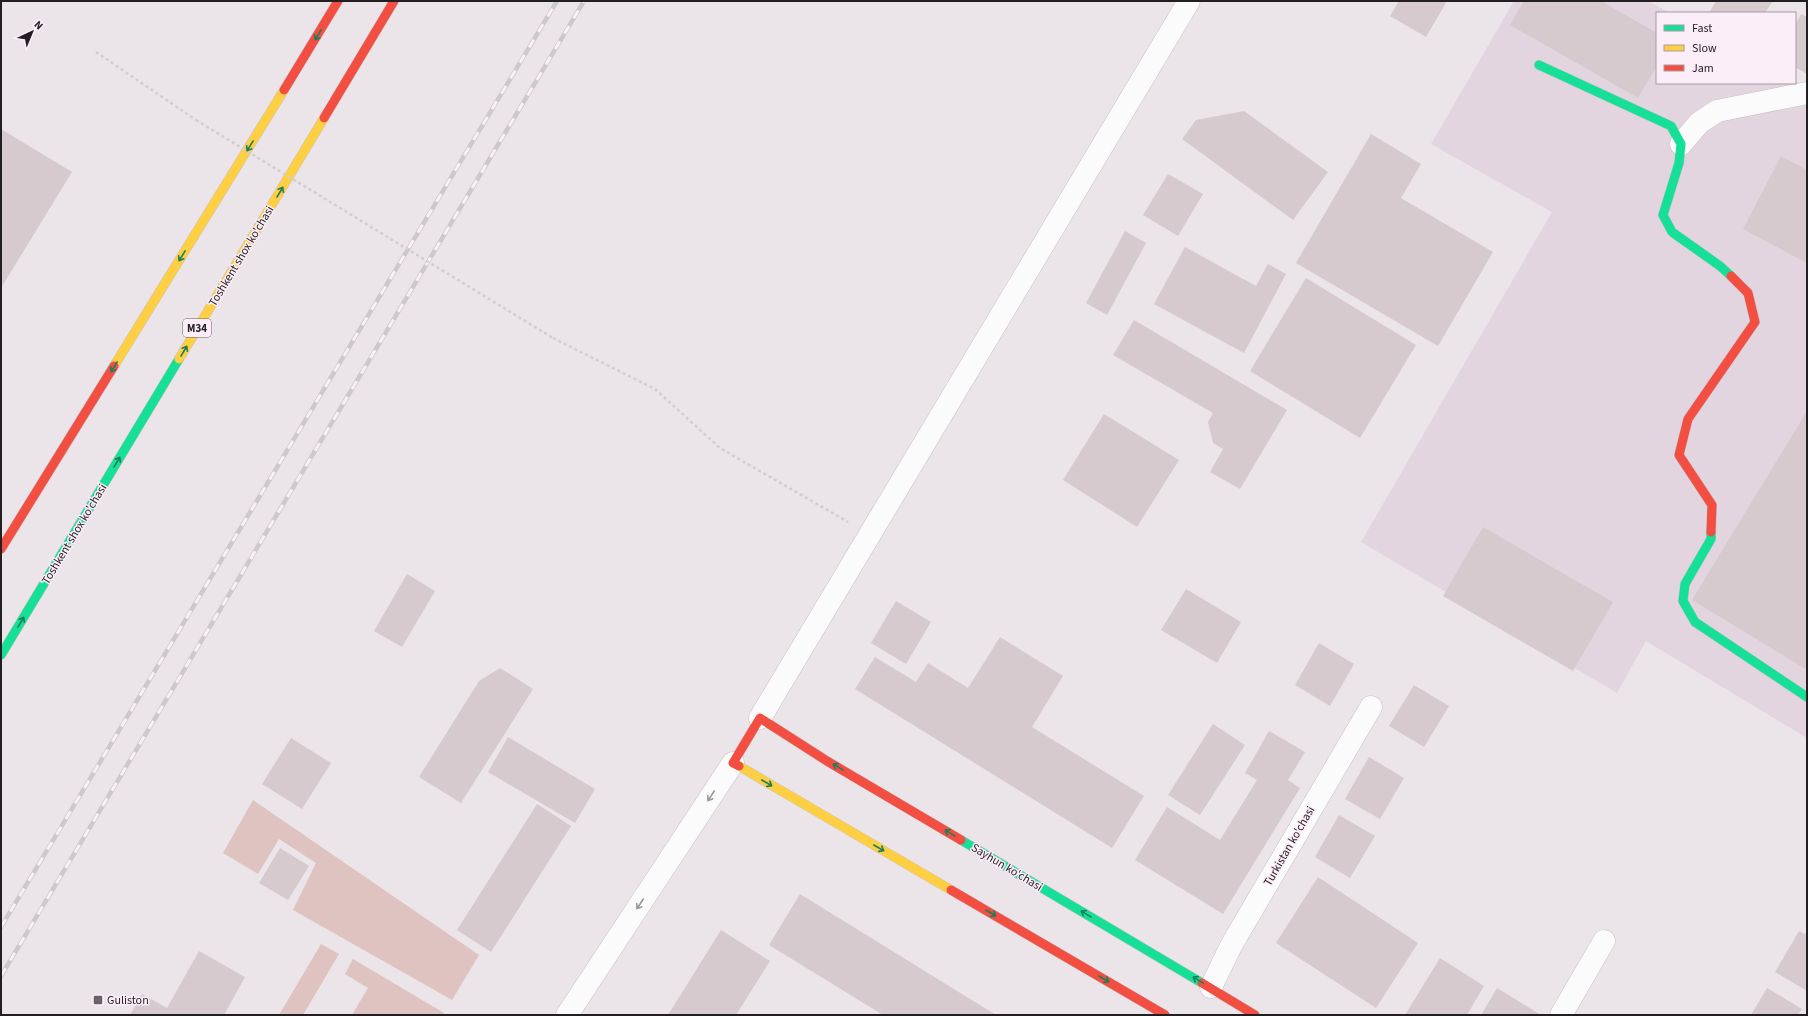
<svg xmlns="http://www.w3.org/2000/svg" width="1808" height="1016" font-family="'Source Sans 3',sans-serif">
<rect width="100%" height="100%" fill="#ebe4e9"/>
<path fill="#e3d5df" d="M1514,1H1648L1670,13H1657V83H1795V81L1807,88V738L1646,641L1617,693L1361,542L1552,212L1431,144Z"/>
<path fill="#dec3c1" d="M253,800L479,955L452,1000L293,910L316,863L279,839L258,874L223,853Z
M321,944L339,954L303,1015H279Z
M353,959L444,1013L443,1015H352L368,988L345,974Z"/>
<path fill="#d6cace" d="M1399,1H1447L1426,37L1390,16Z
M1524,1H1601L1657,33V66L1638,98L1510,25Z
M1716,1H1770L1772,2L1765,13H1709Z
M1801,14L1807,17V74L1795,67V25Z
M1244,111L1328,172L1293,220L1182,139L1196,120Z
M1,129L72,172L1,288Z
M1371,134L1421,164L1401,198L1493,252L1438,346L1296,263Z
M1781,156L1807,170V263L1743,229Z
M1168,174L1203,194L1178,236L1143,215Z
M1125,231L1146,243L1107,315L1086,303Z
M1185,247L1256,286L1268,264L1286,274L1244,353L1154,304Z
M1306,278L1416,345L1360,438L1250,371Z
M1134,320L1287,410L1240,489L1210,472L1223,449L1213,443L1208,422L1213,413L1113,355Z
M1807,411V670L1692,600Z
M1104,414L1179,460L1137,527L1063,480Z
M1483,527L1613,602L1573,671L1443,596Z
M407,574L435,591L402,647L374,631Z
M1186,589L1241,622L1217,663L1161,630Z
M896,601L931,622L906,664L871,643Z
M1000,637L1063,676L1032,727L1144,796L1112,848L855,689L875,657L916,682L928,663L968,688Z
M1319,643L1354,664L1330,706L1295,685Z
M500,668L533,689L461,803L419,777L479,681Z
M1414,685L1449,706L1424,747L1389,726Z
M1213,724L1245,745L1200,815L1168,795Z
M1269,731L1305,752L1288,780L1300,788L1223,914L1135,860L1167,807L1220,840L1257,780L1245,773Z
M508,737L595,789L575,823L488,772Z
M291,738L331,763L302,809L262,784Z
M1369,757L1404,778L1380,819L1345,799Z
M537,804L571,826L491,952L457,930Z
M1339,815L1375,836L1350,878L1315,857Z
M280,848L309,866L288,900L259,883Z
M1318,877L1418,943L1376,1008L1276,943Z
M800,894L996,1015H883L769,945Z
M721,930L770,961L736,1015H668Z
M1799,931L1807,935V991L1775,972Z
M199,951L245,977L224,1015H130L142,994L167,1008Z
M1440,958L1484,986L1467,1015H1405Z
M1497,988L1541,1015H1481Z
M1767,988L1802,1009L1798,1015H1751Z"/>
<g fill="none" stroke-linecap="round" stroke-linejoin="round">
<defs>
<path id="street" d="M1681,144L1699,123L1717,111L1807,93
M760,718L1189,1
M1211,987L1232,944L1371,707
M567,1015L733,763
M1561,1015L1604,941"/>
<path id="fast" d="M1539,65L1671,126L1681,144L1679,163L1663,215L1672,232L1720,266L1731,276
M1711,532V539L1685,584L1683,601L1695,622L1807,697
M1,655L179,359
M961,840L1202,983"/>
<path id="slow" d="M179,359L324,118
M114,366L284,90
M739,766L951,890"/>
<path id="jam" d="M284,90L338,1
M324,118L394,1
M1711,532L1712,505L1679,455L1688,419L1755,322L1748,293L1731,276
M1,549L114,366
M739,766L733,763L760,718L827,761L961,840
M951,890L1165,1015
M1202,983L1255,1015"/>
</defs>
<use href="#street" stroke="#c7c1c5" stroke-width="23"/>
<use href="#fast" stroke="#c7c1c5" stroke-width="10"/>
<use href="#slow" stroke="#c7c1c5" stroke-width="10"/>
<use href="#jam" stroke="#c7c1c5" stroke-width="10"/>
<path stroke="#d0ced0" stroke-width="2.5" stroke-dasharray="3 3" stroke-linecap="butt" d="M96,52L196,120
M553,338L655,389L720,448L848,522"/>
<use href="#street" stroke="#fcfbfc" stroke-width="22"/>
<use href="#fast" stroke="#16e098" stroke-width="9"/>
<use href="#slow" stroke="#ffcf43" stroke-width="9"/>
<use href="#jam" stroke="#f24e42" stroke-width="9"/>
<defs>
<path id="rail" d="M1,927L557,1
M1,976L584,1"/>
</defs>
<use href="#rail" stroke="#ccc9ca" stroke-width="4.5"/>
<use href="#rail" stroke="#fbeef8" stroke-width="3" stroke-dasharray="9" stroke-linecap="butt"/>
<path stroke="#d0ced0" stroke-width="2.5" stroke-dasharray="3 3" stroke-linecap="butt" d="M196,120L553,338"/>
</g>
<defs><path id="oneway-shaft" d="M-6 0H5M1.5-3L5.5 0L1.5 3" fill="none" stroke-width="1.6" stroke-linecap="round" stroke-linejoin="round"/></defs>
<g stroke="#1c7f5c">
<use href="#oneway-shaft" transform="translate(318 35) rotate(120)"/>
<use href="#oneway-shaft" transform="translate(250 146) rotate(122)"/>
<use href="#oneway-shaft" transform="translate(280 192) rotate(-59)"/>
<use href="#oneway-shaft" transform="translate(182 256) rotate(122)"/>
<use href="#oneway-shaft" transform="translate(184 351) rotate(-59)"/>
<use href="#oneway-shaft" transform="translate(114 367) rotate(122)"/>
<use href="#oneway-shaft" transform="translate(117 462) rotate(-59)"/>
<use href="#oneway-shaft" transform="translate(21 622) rotate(-59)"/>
<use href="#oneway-shaft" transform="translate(838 767) rotate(-149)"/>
<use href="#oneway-shaft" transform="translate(767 783) rotate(30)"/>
<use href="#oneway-shaft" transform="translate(950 833) rotate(-149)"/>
<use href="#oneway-shaft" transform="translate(879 848) rotate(30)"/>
<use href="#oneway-shaft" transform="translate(991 913) rotate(30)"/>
<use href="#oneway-shaft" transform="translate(1086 914) rotate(-149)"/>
<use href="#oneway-shaft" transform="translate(1104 979) rotate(30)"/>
<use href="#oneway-shaft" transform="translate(1198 980) rotate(-149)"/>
</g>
<g stroke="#9a9899">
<use href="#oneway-shaft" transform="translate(711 796) rotate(123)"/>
<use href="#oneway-shaft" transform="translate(640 904) rotate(123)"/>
</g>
<rect fill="#696367" stroke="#fbeef8" stroke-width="1.5" x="93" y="995" width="10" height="10" rx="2"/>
<g text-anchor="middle" stroke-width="3" stroke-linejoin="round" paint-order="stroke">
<rect fill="#fbeef8" stroke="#645c62" stroke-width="1" x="183" y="319" width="28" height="18" rx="3"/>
<g font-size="11" font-weight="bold" fill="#231e21">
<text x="197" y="332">M34</text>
</g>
<g font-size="12" fill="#231e21" stroke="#fbeef8">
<text transform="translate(241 256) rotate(-59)" y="4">Toshkent shox ko'chasi</text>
<text transform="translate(74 534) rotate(-59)" y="4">Toshkent shox ko'chasi</text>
<text transform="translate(1289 846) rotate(-60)" y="4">Turkistan ko'chasi</text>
<text transform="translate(1007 867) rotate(31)" y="4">Sayhun ko'chasi</text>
</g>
<g font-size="12" fill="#231e21" stroke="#fbeef8" text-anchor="start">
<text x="107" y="1004">Guliston</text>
</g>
</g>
<rect width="1808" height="1016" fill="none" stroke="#231e21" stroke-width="4"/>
<rect x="1656" y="12" width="140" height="72" fill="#fbeef8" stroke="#a59ba2"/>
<rect x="1664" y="25" width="20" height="6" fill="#16e098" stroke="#a59ba2"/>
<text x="1692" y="32" font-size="12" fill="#231e21">Fast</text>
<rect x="1664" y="45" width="20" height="6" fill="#ffcf43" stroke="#a59ba2"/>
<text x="1692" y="52" font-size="12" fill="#231e21">Slow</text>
<rect x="1664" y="65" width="20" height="6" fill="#f24e42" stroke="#a59ba2"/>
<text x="1692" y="72" font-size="12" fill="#231e21">Jam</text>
<g transform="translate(32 32) rotate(44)" stroke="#fbeef8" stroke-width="3" paint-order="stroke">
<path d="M0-3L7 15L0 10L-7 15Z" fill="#231e21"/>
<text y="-6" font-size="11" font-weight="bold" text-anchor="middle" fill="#231e21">N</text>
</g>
</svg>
